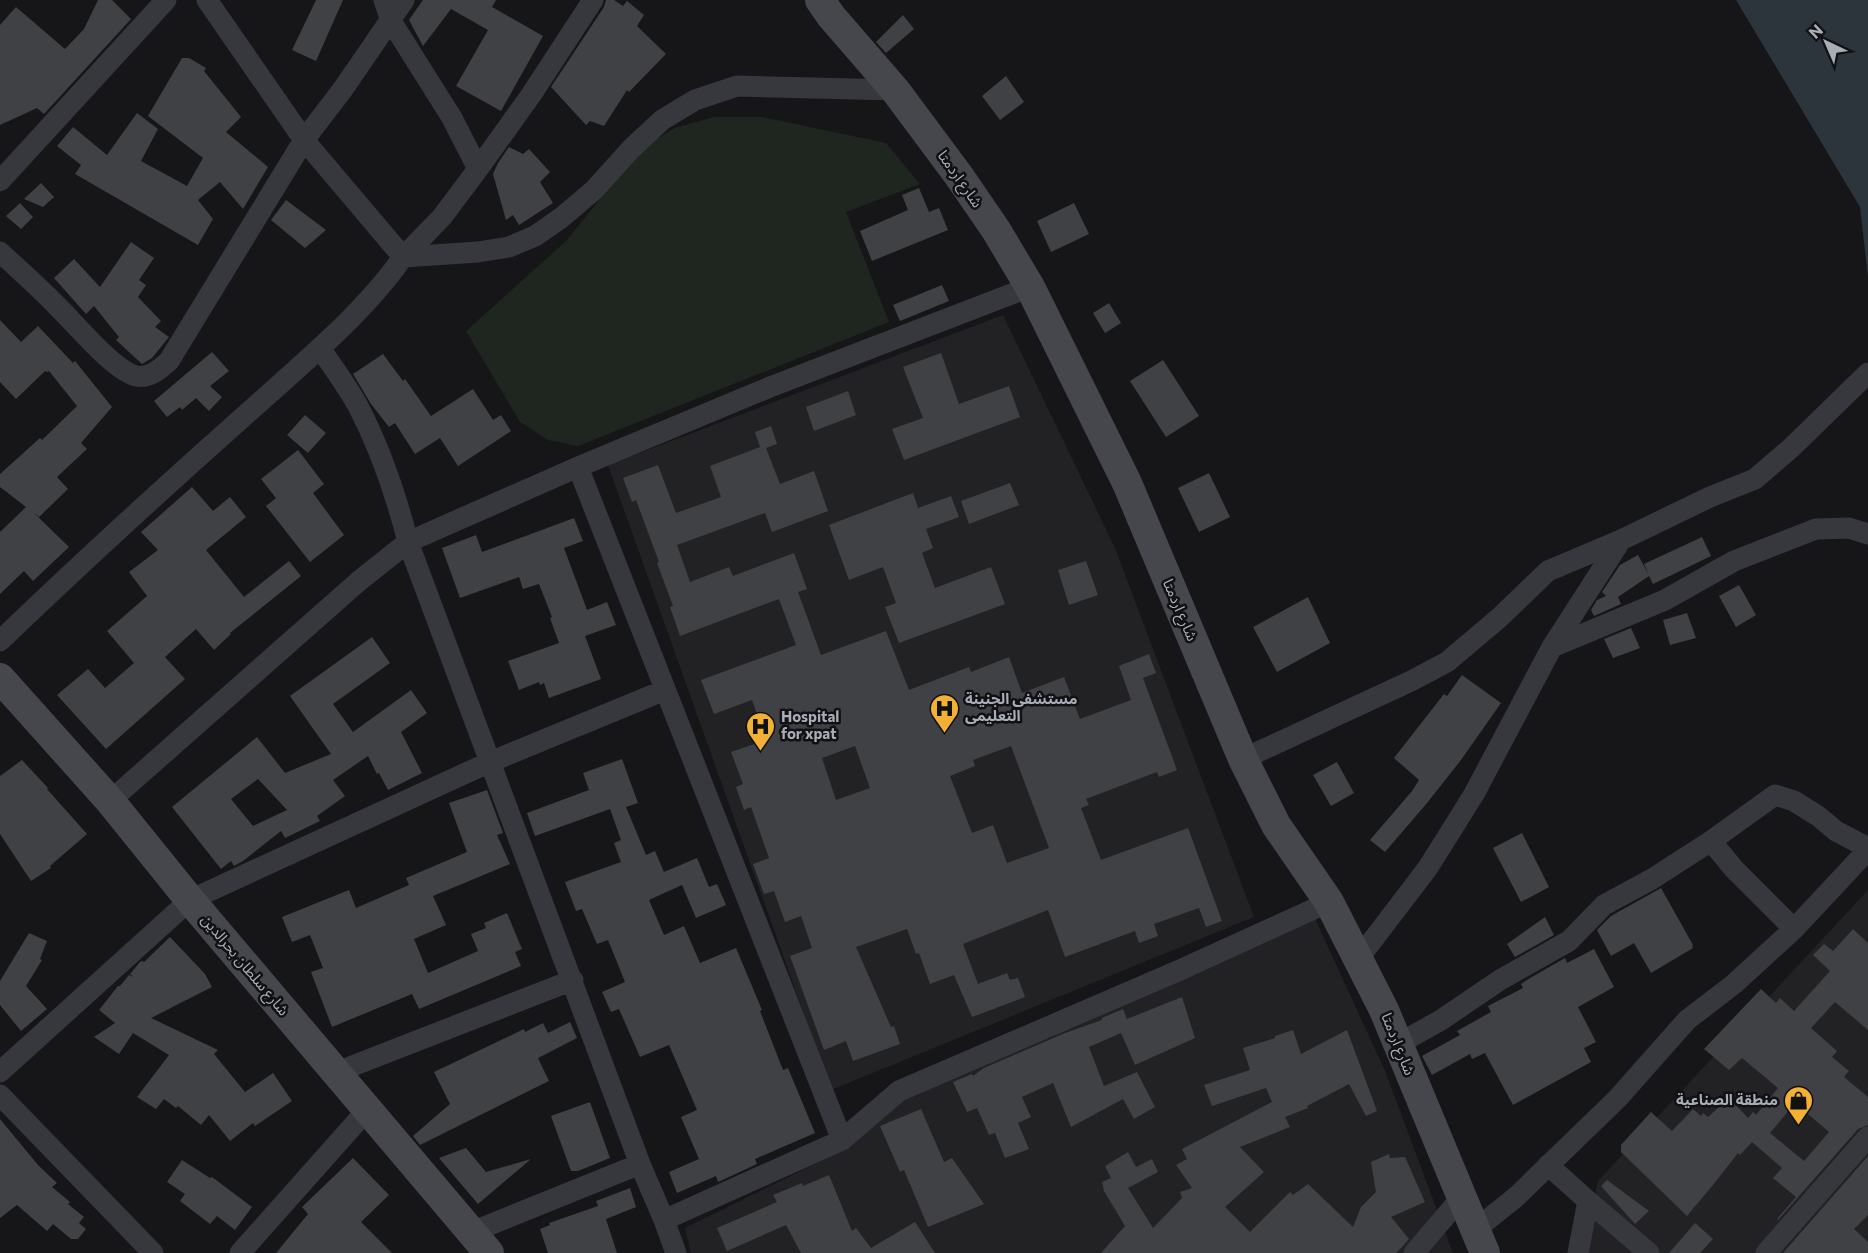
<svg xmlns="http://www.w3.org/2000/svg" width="1868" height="1253" font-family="Commissioner,'Noto Sans Arabic',sans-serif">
<rect width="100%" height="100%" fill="#161618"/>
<path fill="#222225" d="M1003,315L1115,548L1254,917L831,1090L608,465Z
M1868,890V1253H1582L1598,1181Z
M1313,914L1385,1071L1453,1253H691L685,1228L829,1157L913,1091Z"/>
<path fill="#1e261f" d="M714,117H762L886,143L920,184L846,212L889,322L578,446L548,440L520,422L466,331L566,241L642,148L675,128Z"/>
<path fill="#2c353c" d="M1736,0H1868V277L1860,207Z"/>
<path fill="#404145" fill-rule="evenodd" d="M98,0H112L131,19L44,114L37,108L0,125V25L16,7L65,49L84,29Z
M316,0H343L316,61L292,50Z
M423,0H496L492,7L543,36L501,111L456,86L488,30L451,9L423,46L409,20Z
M606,0H614L623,6L627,1L644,15L637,26L666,54L629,92L627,90L604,126L590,121L586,125L551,87L604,7Z
M903,15L914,29L886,53L876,42Z
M182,58H189L206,68L204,71L241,117L226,132L268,167L243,209L220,182L198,200L213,219L198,245L75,174L81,165L57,146L73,127L107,155L137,113L158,129L141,161L187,186L203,158L148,116Z
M1006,76L1024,102L1000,120L982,96Z
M509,147L523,154L529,149L550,172L540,182L553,203L519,225L513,215L506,220L493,174L498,163Z
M41,183L54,197L43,207L24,199Z
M919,188L929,212L939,208L948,230L872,261L860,231L908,210L902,195Z
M286,200L326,230L305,248L271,220Z
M20,203L33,217L21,229L6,216Z
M1074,203L1089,234L1051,252L1037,221Z
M131,242L154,258L139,280L146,285L138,297L161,321L155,327L169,337L152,358L142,364L116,340L119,337L94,306L86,314L54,278L74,259L100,287Z
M942,285L949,301L900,321L893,305Z
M1109,303L1121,323L1105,333L1093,313Z
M0,320L21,342L38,326L73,363L75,361L112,407L81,443L87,449L57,477L68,489L39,517L33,512L69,547L33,581L24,571L0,594V532L26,507L0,487V474L40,438L42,440L77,406L49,371L47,372L45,371L16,399L0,382Z
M212,352L229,371L210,386L222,397L209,411L196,398L182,410L180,407L167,417L154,401Z
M941,353L959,404L1009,386L1020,417L904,460L892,429L923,418L903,367Z
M383,354L403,381L405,379L431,416L473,389L493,420L501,415L511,431L458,466L440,438L415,454L395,423L389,427L371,404L353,374Z
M1163,360L1199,416L1166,437L1130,381Z
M848,391L856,415L814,431L806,407Z
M305,415L326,433L308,453L287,435Z
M771,426L777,444L766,448L780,484L814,471L828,511L772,532L765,513L677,545L690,582L729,567L733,576L794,553L807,589L798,592L821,655L886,631L909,690L969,667L971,672L1009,657L1022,693L1064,677L1080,719L1131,700L1119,666L1149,654L1156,673L1143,678L1177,770L1159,777L1157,772L1086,799L1089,805L1081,808L1101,860L1188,828L1222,921L1206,927L1199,908L1154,924L1158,936L1139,943L1135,931L1065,957L1048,910L963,944L978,984L1007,973L1010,980L1018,978L1025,997L972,1017L954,975L930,984L919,953L916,954L907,929L856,947L891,1027L894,1026L900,1044L853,1061L846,1041L824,1050L790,956L812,948L801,916L785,922L774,891L764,894L753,864L769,858L751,807L744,810L736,787L743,784L731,752L766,740L752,700L714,714L701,680L796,645L779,599L680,636L670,607L673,606L657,563L659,562L636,500L632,502L623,478L658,465L676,513L721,497L710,466L760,447L755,432ZM855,746L870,788L836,800L822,758ZM1011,746L1049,848L1007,863L993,825L972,833L950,776L975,766L973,760Z
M298,450L324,484L313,493L344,535L310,562L266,506L276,498L261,479Z
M1209,473L1230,517L1199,532L1178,488Z
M1010,483L1019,505L969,524L961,501Z
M192,487L213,511L230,497L246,517L206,550L244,597L289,561L301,576L230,633L231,634L214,650L196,629L165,657L185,679L106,749L57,695L88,669L105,688L134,663L107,631L147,596L129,572L158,550L141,532Z
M913,493L918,508L951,496L959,517L926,529L933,548L922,553L935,588L991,567L1005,604L899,643L885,607L896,603L883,567L849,580L829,525Z
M574,518L583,541L564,548L587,610L607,602L616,625L585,636L601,679L549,698L544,683L540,685L539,682L519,690L508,661L559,643L550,618L552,617L539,584L523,589L519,577L460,598L442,548L476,535L482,552Z
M1702,537L1711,556L1653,584L1649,576L1618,597L1621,604L1594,616L1591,610L1597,600L1606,596L1602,592L1620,565L1638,555L1649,575L1644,564Z
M1086,561L1098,595L1069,605L1058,570Z
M1739,585L1756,615L1736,627L1719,596Z
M1308,597L1330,643L1277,672L1253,627Z
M1687,613L1696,638L1670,645L1663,620Z
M1631,628L1640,648L1613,658L1604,639Z
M372,637L390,663L333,704L353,732L411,690L427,713L401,732L422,773L388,790L379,773L377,774L368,756L333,780L345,796L317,816L320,821L285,838L281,831L243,861L234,866L231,861L221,869L172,807L257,737L285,773L331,754L290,696ZM258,779L287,810L253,826L231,799Z
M1462,675L1501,703L1461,760L1427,803L1385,852L1370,840L1412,791L1419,780L1394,758L1444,694L1447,696Z
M622,759L638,803L626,807L646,855L655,851L664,872L697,858L709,887L717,884L726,905L696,918L682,885L649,900L664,935L684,926L700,963L736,948L762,1010L760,1011L783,1070L788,1068L815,1133L755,1159L757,1164L718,1182L716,1176L677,1193L669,1172L699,1159L681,1117L697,1110L669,1045L640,1057L619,1009L611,1012L602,992L625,982L608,940L597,944L582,909L576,911L565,882L621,862L614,843L621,840L610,809L535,836L527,813L589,790L583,773Z
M22,760L48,788L47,789L87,834L50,866L51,868L31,881L0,834V776Z
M1337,762L1354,793L1331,806L1313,775Z
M487,790L503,833L497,835L510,864L433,896L446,925L414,939L428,973L478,951L471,934L486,928L484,923L507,913L522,949L515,952L521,966L419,1009L412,994L332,1027L311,972L323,968L310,935L292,942L282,917L349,890L356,908L409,885L406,878L467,852L449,803Z
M1522,833L1549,887L1521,902L1493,848Z
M1661,888L1693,945L1692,946L1693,948L1651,973L1634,943L1611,956L1597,930L1611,916Z
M1545,917L1554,935L1515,957L1507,944Z
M1853,929L1868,943V1030L1835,1002L1811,1028L1837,1051L1832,1057L1849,1071L1844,1077L1868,1097V1125L1858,1129L1778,1220L1777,1219L1796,1197L1773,1178L1782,1168L1752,1142L1740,1155L1738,1153L1713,1185L1687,1216L1621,1152V1145L1651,1112L1672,1131L1693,1109L1701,1116L1703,1113L1708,1117L1729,1098L1748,1118L1753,1112L1756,1115L1778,1088L1742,1058L1729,1070L1704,1049L1761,989L1776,1003L1780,998L1794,1011L1830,971L1813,955L1824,944L1833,951ZM1795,1103L1829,1132L1804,1161L1770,1133Z
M29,933L47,941L40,959L42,960L26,986L47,1009L21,1031L0,1005V981Z
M170,937L205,974L212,987L151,1018L218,1050L214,1054L245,1092L273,1073L292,1101L255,1126L253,1123L230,1141L209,1115L201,1125L178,1106L176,1108L164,1099L156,1109L137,1097L169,1055L133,1033L119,1054L94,1037L115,1023L99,1010L118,986H120L129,975L134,977L130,974L140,962L142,961L144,962Z
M1594,949L1614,987L1578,1007L1596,1042L1584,1048L1591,1062L1513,1105L1485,1053L1472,1059L1470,1054L1432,1075L1422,1056L1460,1035L1457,1031L1491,1012L1488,1006L1523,988L1521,984L1530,978L1565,958L1567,963Z
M1182,997L1195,1038L1135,1065L1121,1033L1089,1047L1104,1086L1137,1072L1155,1107L1134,1119L1123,1099L1071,1127L1053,1083L1022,1097L1031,1117L1018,1123L1029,1149L1005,1158L995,1133L989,1135L977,1108L967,1112L953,1082L972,1074L973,1076L984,1068L1065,1033L1102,1020V1018L1123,1009L1127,1019Z
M570,1022L577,1038L538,1058L549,1081L420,1145L413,1136L450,1104L434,1072L524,1029L525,1032L543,1023L548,1033Z
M1293,1030L1301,1054L1347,1030L1377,1111L1366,1116L1349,1084L1307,1106L1308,1108L1285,1117L1290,1127L1240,1147L1264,1172L1225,1207L1250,1232L1290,1192L1293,1195L1308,1184L1353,1227L1361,1207L1376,1192L1371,1162L1389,1154L1390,1158L1405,1157L1425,1202L1391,1217L1409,1239L1403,1246L1396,1253H1101L1125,1226L1104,1191L1102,1182L1111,1178L1105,1166L1128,1152L1136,1167L1152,1159L1158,1172L1128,1188L1153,1228L1182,1198L1180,1192L1192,1188L1176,1165L1187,1159L1182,1149L1272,1102L1266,1088L1212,1106L1204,1085L1250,1070L1243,1048L1275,1038V1036Z
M590,1102L610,1158L578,1171H571L551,1116Z
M921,1109L944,1162L952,1158L984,1204L928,1227L904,1170L900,1172L880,1126Z
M0,1119L38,1165L57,1183L52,1187L70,1202L68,1204L84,1217L79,1223L86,1229L78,1239H71L53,1224L47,1231L17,1205L0,1218Z
M466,1148L486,1172L531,1159L478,1204L439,1158Z
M1868,1156V1215L1854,1229L1868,1242V1253H1783Z
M353,1158L389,1195L361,1222L392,1253H276L308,1214L302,1207Z
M182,1160L210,1178L212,1177L252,1207L235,1230L217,1216L210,1224L180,1201L185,1194L167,1182Z
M829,1175L852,1231L856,1228L871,1248L915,1222L935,1253H801L786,1225L727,1251L717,1228L777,1202L773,1195L802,1183L803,1186Z
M1607,1180L1649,1211L1635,1224L1601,1186Z
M630,1188L636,1207L606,1219L617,1253H548L540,1229L550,1225L549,1223L598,1206L596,1201Z
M1695,1223L1713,1239L1700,1253H1669Z"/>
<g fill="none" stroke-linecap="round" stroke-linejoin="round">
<path stroke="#37383d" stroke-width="21" d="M207,0L304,140L343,89L404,0
M384,0L391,21L452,118L478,169
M0,181L166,0
M0,252C19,270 39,287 57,306C75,323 113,370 136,376C149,379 160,369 169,361L304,140L403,257C362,316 296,369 242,418C160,491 79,565 0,641
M403,257L478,252L509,247L535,236L561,218L594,190L631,149L662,120L695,100L737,86L895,90
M403,257L442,217L478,169L531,95L593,0
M320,348C333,367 347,386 358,406C381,450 396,495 408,542L640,1164L664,1220
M578,467L842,1140L899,1091L1180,970L1329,902
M1552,647L1665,600L1734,561L1816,529L1849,528L1868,534
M1243,759L1411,681L1447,662L1499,618L1548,571L1621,540L1710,497L1755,479L1791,448L1868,373
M110,801L359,581L408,542L578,467L770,387L1030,287
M1794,929L1734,869L1711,841L1775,795L1794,801L1818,816L1836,831L1868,848
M1359,958L1427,869L1451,831L1474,794L1552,647L1621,540
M1398,1044L1441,1020L1500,980L1569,941L1604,905L1652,879L1711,841
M0,1072L190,900L490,762L665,690
M337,1072L573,980
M0,1095L153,1253
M1548,1165L1588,1201L1649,1253
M1476,1229L1516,1197L1618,1098L1687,1020L1734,984L1794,929L1868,850
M472,1232L640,1164
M240,1253L368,1109
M676,1253L664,1220L842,1140
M1414,1253L1461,1198
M1578,1253L1588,1201
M1766,1253L1868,1137"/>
<path stroke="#45474d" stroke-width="30" d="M820,0L831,16L895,90L959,176L996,230L1030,287L1127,483L1243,759L1276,825L1329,902L1384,1010L1485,1253
M0,678L110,801L190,900L489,1253"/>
</g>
<defs>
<symbol id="hospital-pin" viewBox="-11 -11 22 30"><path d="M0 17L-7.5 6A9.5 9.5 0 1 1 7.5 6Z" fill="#f2b134" stroke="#111113"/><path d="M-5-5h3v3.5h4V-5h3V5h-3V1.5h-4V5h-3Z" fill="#111"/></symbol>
<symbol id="shop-pin" viewBox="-11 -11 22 30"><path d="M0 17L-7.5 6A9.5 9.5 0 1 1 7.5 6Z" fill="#f2b134" stroke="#111113"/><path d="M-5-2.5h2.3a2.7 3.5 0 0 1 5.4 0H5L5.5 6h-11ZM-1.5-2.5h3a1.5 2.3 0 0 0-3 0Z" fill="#111"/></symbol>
</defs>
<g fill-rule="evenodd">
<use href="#hospital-pin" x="928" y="692" width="33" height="45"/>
<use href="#hospital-pin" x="744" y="710" width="33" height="45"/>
<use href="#shop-pin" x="1782" y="1084" width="33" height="45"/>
</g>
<g text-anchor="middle" stroke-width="5" stroke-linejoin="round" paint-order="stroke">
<g font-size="15" fill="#a8adb8" stroke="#111113">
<text transform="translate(960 179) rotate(55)" y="5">شارع اردمتا</text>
<text transform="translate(1180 610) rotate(67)" y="5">شارع اردمتا</text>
<text transform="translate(245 965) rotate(50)" y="5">شارع سلطان بحرالدين</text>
<text transform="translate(1398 1044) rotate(68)" y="5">شارع اردمتا</text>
</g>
<g font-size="15" font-weight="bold" fill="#a8adb8" stroke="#111113" text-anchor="start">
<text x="965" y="704">مستشفي الجنينة<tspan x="965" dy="17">التعليمى</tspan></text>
<text x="781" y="722">Hospital<tspan x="781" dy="17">for xpat</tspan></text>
<text x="1778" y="1105" text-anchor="end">منطقة الصناعية</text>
</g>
</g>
<g transform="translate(1826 42) rotate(316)" stroke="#111113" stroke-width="4.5" paint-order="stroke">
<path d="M0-4.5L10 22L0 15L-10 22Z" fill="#a8adb8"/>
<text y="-9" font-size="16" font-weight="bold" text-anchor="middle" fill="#a8adb8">N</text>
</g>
</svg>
